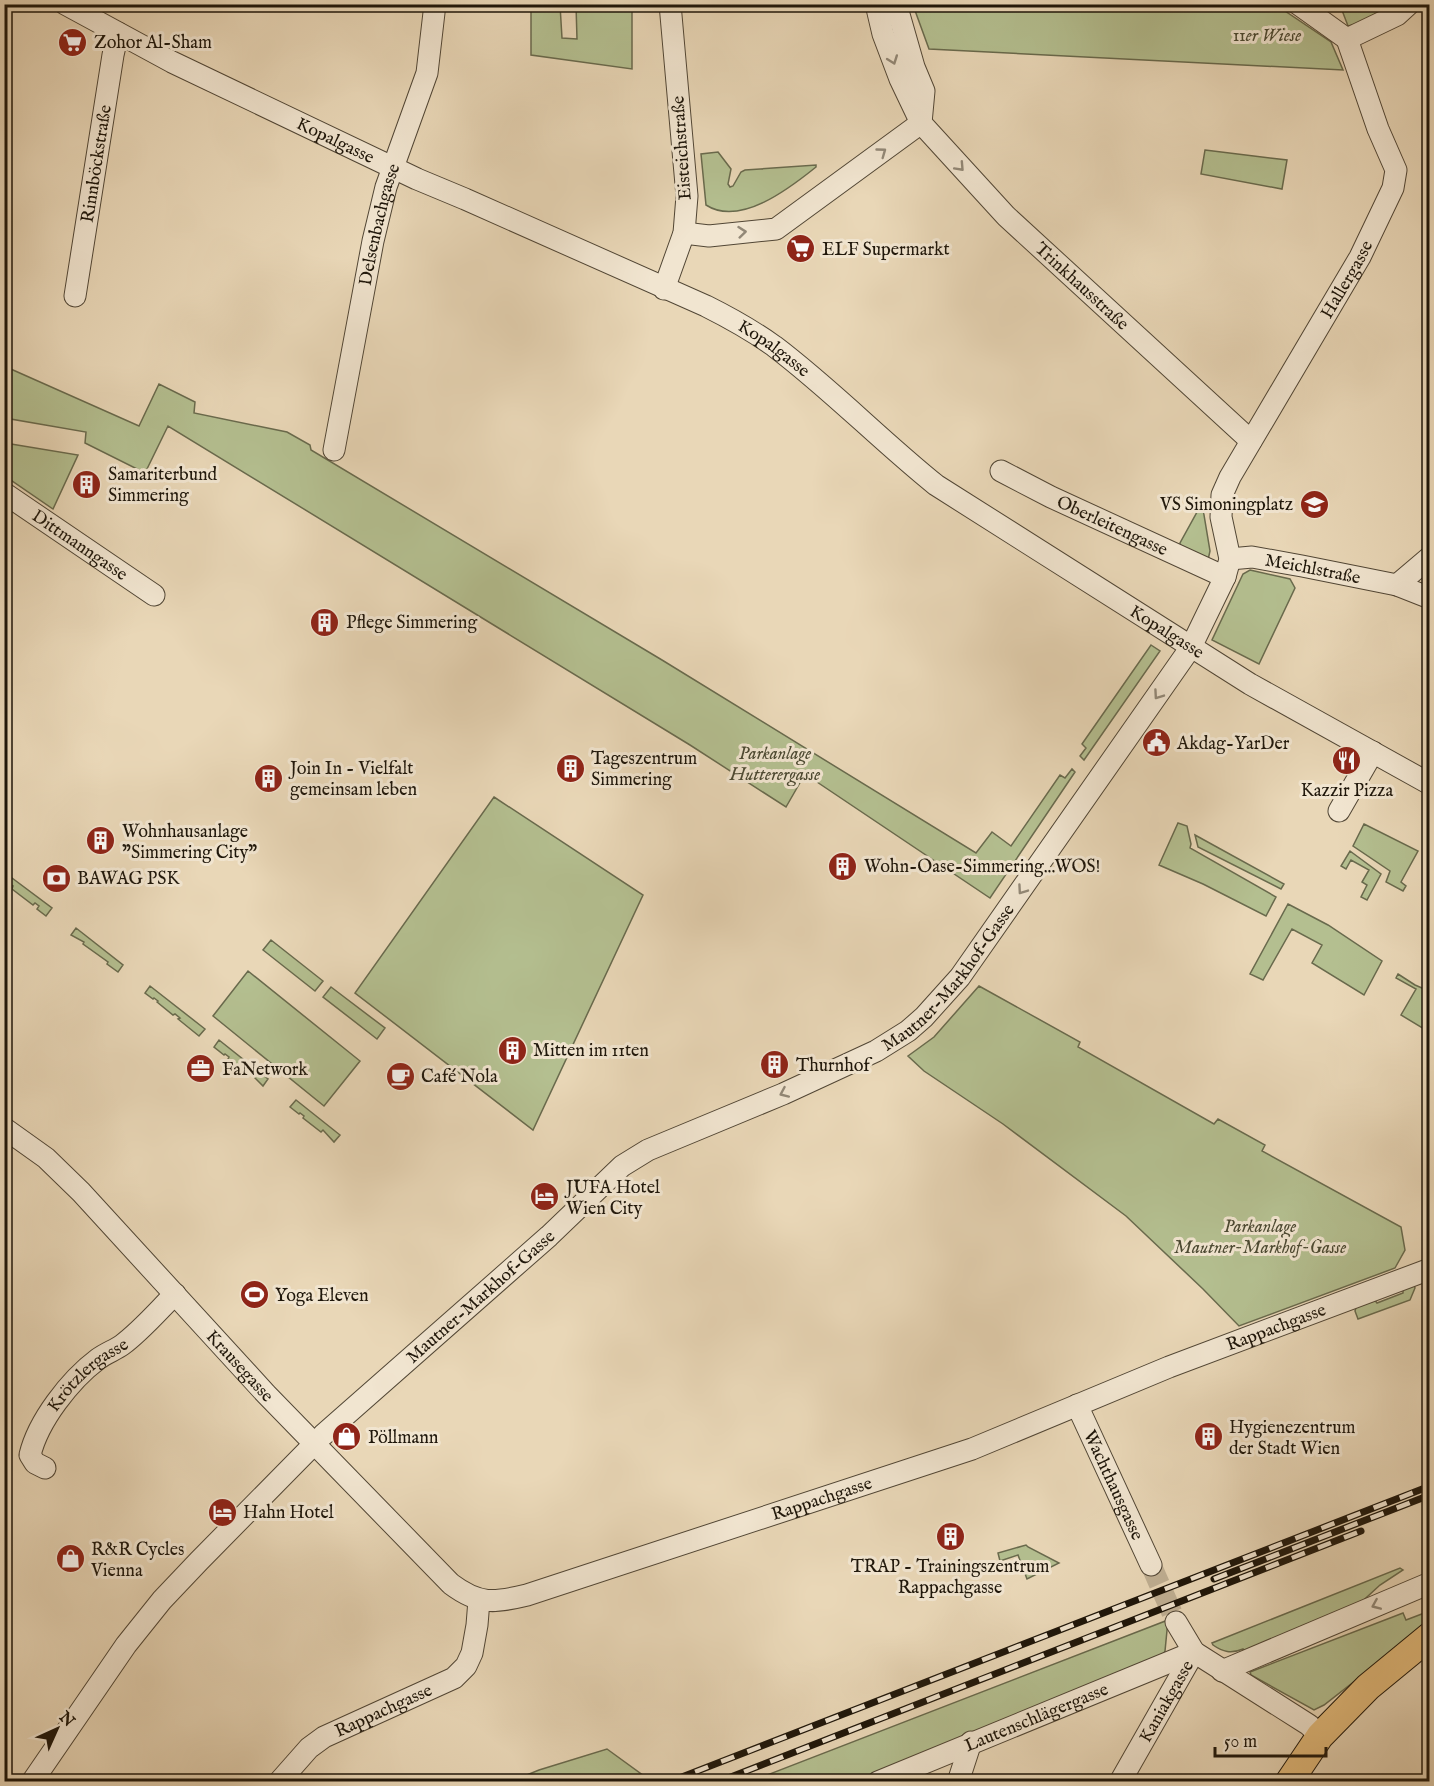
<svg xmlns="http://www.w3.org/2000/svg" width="1434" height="1786" font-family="'IM FELL English',serif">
<rect width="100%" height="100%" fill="#e9d7b7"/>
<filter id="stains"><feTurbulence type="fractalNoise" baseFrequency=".00333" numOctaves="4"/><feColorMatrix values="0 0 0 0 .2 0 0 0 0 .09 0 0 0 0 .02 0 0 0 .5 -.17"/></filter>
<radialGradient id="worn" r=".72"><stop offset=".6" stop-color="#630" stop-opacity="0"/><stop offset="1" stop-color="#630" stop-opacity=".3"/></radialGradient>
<path fill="#b4bf90" stroke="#696a4d" stroke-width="1.5" d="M531,5H560L562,38L577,39L576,5H632V69L531,55Z
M913,5H1276L1331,42L1343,70L929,49Z
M1340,5H1409L1380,19L1348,26Z
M1205,150L1287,160L1282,189L1201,174Z
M718,152L731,169L728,184L730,187L733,186L741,172L745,170L816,165V167C790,188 740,227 706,205L701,154Z
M4,366L139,426L159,384L195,402L194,413L287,432L310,445L311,450L662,660L976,853L992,832L1011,846L1060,775L1065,778L1072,769L1075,772L990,898L805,774L786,807L690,745L168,426L145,473L85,443L86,432L5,418Z
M5,443L78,455L53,509L5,476Z
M1202,503L1210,551L1208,560L1180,545V543Z
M1250,570L1290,579L1295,588L1259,664L1212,640L1243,574Z
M1151,645L1160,651L1084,760L1080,756L1086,748L1082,744Z
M494,797L643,895L533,1130L355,993Z
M1178,823L1187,826L1191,844L1190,848L1276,897L1266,916L1203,884L1159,865Z
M1364,824L1418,851L1401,882L1406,886L1403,891L1386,882L1390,871L1353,846Z
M1195,835L1284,884L1281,889L1198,847Z
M1350,851L1381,874L1367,900L1361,897L1367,885L1362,882L1369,870L1351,860L1346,869L1341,866Z
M4,872L52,908L46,916L37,909L39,906L35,903L33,905L12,889L13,886L5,882Z
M1288,904L1328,925L1382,961L1364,995L1312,963L1322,945L1292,929L1263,980L1250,974Z
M76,928L123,965L118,972L107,964L108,962L83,944L84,942L71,935Z
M271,940L323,981L315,991L263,950Z
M248,971L360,1061L324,1106L213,1016Z
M1398,974L1415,985L1429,991L1426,1005L1429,1007V1032L1401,1015L1416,989L1396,978Z
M150,986L205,1029L199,1036L178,1019L180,1018L175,1014L173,1015L157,1002L158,1001L154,998L153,999L145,993Z
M979,986L1080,1042L1078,1047L1214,1124L1218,1119L1265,1145L1262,1151L1401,1227L1405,1250L1395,1268L1239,1326L1203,1289L1126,1216L1003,1124L924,1071L908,1056L934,1037Z
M331,987L385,1028L377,1039L323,997Z
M219,1040L268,1079L263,1086L249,1072L247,1074L228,1059L229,1057L225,1054L224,1055L214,1047Z
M296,1100L340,1135L334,1142L323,1130L321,1132L303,1118L304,1116L300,1113L299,1114L290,1107Z
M1414,1284L1415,1288L1410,1300L1358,1319L1355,1311L1356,1307L1374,1299L1377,1303L1403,1293V1288Z
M1026,1545L1028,1547L1059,1563L1027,1579L1018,1555L1000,1561L998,1553Z
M1400,1568L1403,1570L1380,1585L1356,1607L1246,1653L1243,1649C1231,1654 1223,1652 1213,1645L1212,1643Z
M1429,1602V1623L1324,1705L1314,1710L1251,1675L1250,1672L1403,1613L1406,1620L1427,1612L1424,1604Z
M1168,1620L1165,1651L1162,1657L862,1781L749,1782Z
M607,1749L651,1781H512L539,1770Z"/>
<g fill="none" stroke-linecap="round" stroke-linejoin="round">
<path stroke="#c0b094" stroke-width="21" stroke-dasharray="21 10" stroke-linecap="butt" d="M1151,1565L1176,1622"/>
<defs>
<g id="minor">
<path id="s1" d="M65,4L172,62L417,179L465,199L706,306C730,318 753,331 774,346C831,389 880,440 936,485L1250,684L1430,784"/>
<path id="s2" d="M876,4L883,34L900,79L921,123L1006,216L1251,441"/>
<path d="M896,4L914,67L924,91L921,123"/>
<path d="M1298,4L1347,39"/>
<path d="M684,233L709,236L776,229L921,123"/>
<path d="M664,289L684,233L687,196L670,4"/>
<path id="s3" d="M75,296L113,55L118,33"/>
<path id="s4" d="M334,450L373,241L386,187L427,73L435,4"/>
<path id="s5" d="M1001,471L1051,497L1225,577"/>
<path id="s6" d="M4,493L154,595"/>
<path id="s7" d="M1230,559L1252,557L1302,566L1397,585L1430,598"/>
<path d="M1397,585L1430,557"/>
<path d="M1339,811L1373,752"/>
<path id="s8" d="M4,1128L46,1158L81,1192L266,1394L451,1584C479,1605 494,1603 527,1595L972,1449L1169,1367L1430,1269"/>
<path id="s9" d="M1077,1405L1151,1565"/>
<path id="s10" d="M45,1468L35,1463L30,1455C38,1421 70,1380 98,1359C106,1353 115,1350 122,1345C141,1331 158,1311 175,1294"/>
<path d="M1176,1622L1194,1652L1309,1725L1320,1736"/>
<path d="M1222,1671L1430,1583"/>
<path id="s11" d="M32,1782L126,1645L162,1600L199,1561L323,1435L549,1236L622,1166L648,1150L783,1094L876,1051L908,1031L924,1017L960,977L1191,647L1225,577L1230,559L1221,517L1222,495L1230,477L1360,257L1393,188L1396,170L1378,129L1347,39L1397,15L1409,4"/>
<path id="s12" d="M279,1782L309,1748L324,1737L454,1678L466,1666L472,1653L477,1625L479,1600"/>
<path id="s13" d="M878,1782L1194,1652"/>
<path d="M958,1782L971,1742"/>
<path id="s14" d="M1120,1782L1194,1652"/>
</g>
<path id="major" d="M1289,1782L1320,1736L1368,1687L1430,1636"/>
</defs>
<use href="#minor" stroke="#514635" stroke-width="23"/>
<use href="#major" stroke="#1e160a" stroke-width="29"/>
<use href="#minor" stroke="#f1e5d0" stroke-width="21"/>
<use href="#major" stroke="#e4bc7c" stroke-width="27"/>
<defs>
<path id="rail" d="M1214,1579L1430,1495
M669,1782L1430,1486
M718,1782L1361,1531"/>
</defs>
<use href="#rail" stroke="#1e160a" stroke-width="7"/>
<use href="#rail" stroke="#f1e5d0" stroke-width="4.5" stroke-dasharray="14" stroke-linecap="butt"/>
</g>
<defs><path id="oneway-chevron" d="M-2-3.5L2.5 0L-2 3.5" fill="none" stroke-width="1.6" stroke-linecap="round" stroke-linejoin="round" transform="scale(1.5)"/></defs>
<g stroke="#928877">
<use href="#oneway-chevron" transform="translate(893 60) rotate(70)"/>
<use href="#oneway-chevron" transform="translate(882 152) rotate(-36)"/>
<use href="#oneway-chevron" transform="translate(960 167) rotate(47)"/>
<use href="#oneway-chevron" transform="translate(742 232) rotate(-6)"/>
<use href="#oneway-chevron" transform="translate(1158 695) rotate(125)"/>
<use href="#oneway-chevron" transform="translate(1022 890) rotate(125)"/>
<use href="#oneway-chevron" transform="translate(784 1093) rotate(156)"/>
<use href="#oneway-chevron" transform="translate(1376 1605) rotate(157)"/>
</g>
<defs>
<symbol id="supermarket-disc" viewBox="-11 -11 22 22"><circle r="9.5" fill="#8f2418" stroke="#f1e5d0"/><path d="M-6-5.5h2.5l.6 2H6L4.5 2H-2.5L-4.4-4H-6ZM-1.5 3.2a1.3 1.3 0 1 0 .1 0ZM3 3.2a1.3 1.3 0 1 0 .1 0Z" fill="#fff"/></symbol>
<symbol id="building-disc" viewBox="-11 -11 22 22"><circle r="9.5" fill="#8f2418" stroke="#f1e5d0"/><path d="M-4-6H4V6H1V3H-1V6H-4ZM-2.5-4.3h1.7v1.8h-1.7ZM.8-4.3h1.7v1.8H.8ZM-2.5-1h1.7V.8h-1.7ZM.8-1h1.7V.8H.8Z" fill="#fff"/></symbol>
<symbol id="school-disc" viewBox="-11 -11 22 22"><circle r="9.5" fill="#8f2418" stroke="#f1e5d0"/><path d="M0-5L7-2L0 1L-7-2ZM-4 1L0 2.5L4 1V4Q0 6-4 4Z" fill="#fff"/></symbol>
<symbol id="civic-disc" viewBox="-11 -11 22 22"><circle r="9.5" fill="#8f2418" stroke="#f1e5d0"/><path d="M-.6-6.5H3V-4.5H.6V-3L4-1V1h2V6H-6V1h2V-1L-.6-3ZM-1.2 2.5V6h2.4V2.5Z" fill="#fff"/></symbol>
<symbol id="restaurant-disc" viewBox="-11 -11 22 22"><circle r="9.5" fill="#8f2418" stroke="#f1e5d0"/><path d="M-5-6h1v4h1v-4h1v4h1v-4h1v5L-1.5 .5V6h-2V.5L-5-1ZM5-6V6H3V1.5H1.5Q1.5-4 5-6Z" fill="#fff"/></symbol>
<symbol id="bank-disc" viewBox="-11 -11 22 22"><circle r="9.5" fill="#8f2418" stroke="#f1e5d0"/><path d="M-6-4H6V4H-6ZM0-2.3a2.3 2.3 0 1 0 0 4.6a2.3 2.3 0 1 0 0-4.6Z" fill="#fff"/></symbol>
<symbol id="office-disc" viewBox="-11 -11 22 22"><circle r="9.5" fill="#8f2418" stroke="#f1e5d0"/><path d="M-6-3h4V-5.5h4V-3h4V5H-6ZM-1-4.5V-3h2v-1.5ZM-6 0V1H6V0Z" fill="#fff"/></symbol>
<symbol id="cafe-disc" viewBox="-11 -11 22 22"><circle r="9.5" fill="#8f2418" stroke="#f1e5d0"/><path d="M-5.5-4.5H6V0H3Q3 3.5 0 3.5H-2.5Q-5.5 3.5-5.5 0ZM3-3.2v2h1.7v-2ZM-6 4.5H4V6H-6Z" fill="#fff"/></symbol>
<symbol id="hotel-disc" viewBox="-11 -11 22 22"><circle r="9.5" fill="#8f2418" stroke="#f1e5d0"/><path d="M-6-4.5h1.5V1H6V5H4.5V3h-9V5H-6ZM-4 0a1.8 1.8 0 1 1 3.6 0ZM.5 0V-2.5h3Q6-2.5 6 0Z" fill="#fff"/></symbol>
<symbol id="stadium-disc" viewBox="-11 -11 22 22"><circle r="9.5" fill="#8f2418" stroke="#f1e5d0"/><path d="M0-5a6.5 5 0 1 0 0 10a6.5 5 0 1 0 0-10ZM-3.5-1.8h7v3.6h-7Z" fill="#fff"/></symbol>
<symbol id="shop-disc" viewBox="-11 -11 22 22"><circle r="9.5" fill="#8f2418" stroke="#f1e5d0"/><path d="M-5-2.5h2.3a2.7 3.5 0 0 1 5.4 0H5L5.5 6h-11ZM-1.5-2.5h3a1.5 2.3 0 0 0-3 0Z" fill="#fff"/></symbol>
</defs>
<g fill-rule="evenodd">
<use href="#supermarket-disc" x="56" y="26" width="33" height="33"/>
<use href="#supermarket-disc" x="784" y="232" width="33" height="33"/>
<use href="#building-disc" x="70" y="468" width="33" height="33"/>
<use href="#school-disc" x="1298" y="488" width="33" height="33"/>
<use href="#building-disc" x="308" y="606" width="33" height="33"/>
<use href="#civic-disc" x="1140" y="726" width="33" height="33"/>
<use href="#restaurant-disc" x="1330" y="744" width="33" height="33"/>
<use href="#building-disc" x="554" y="752" width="33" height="33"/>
<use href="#building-disc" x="252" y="762" width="33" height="33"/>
<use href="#building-disc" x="84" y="824" width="33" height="33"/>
<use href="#building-disc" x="826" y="850" width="33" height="33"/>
<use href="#bank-disc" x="40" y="862" width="33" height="33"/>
<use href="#building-disc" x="496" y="1034" width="33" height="33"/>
<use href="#building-disc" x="758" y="1048" width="33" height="33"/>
<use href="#office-disc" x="184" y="1052" width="33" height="33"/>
<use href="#cafe-disc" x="384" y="1060" width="33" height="33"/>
<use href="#hotel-disc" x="528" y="1180" width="33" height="33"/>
<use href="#stadium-disc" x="238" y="1278" width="33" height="33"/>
<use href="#shop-disc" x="330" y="1420" width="33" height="33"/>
<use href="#building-disc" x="1192" y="1420" width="33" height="33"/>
<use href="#hotel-disc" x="206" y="1496" width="33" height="33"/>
<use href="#building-disc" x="934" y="1520" width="33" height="33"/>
<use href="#shop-disc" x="54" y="1542" width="33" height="33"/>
</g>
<g text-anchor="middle" stroke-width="6" stroke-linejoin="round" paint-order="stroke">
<g font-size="18" font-style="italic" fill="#4b4932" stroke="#f1e5d0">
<text x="1267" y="41">11er Wiese</text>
<text x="775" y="759">Parkanlage<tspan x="775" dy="21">Hutterergasse</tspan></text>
<text x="1260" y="1232">Parkanlage<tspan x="1260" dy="21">Mautner-Markhof-Gasse</tspan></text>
</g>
<g font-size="18" fill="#1e160a" stroke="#f1e5d0" text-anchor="start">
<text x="94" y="48">Zohor Al-Sham</text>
<text x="822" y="255">ELF Supermarkt</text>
<text x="108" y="480">Samariterbund<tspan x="108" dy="21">Simmering</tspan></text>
<text x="1293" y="510" text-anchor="end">VS Simoningplatz</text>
<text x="346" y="628">Pflege Simmering</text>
<text x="1177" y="749">Akdag-YarDer</text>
<text x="591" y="764">Tageszentrum<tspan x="591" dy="21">Simmering</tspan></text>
<text x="290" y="774">Join In - Vielfalt<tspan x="290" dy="21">gemeinsam leben</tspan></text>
<text x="1347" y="796" text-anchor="middle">Kazzir Pizza</text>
<text x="122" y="837">Wohnhausanlage<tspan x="122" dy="21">"Simmering City"</tspan></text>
<text x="864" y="872">Wohn-Oase-Simmering...WOS!</text>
<text x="77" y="884">BAWAG PSK</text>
<text x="533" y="1056">Mitten im 11ten</text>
<text x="796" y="1071">Thurnhof</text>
<text x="222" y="1075">FaNetwork</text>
<text x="421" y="1082">Café Nola</text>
<text x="566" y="1193">JUFA Hotel<tspan x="566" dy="21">Wien City</tspan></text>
<text x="275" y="1301">Yoga Eleven</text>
<text x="1229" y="1433">Hygienezentrum<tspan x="1229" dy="21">der Stadt Wien</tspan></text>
<text x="368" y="1443">Pöllmann</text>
<text x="243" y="1518">Hahn Hotel</text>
<text x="91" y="1555">R&amp;R Cycles<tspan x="91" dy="21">Vienna</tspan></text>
<text x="950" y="1572" text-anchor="middle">TRAP - Trainingszentrum<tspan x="950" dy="21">Rappachgasse</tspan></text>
</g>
<g font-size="18" fill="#1e160a" stroke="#f1e5d0">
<text dy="6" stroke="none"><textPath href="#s1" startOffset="303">Kopalgasse</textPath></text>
<text transform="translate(681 148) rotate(-94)" y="6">Eisteichstraße</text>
<text dy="6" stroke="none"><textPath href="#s3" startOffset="134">Rinnböckstraße</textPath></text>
<text dy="6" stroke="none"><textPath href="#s4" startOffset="230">Delsenbachgasse</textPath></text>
<text dy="6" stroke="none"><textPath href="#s11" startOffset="2062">Hallergasse</textPath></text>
<text dy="6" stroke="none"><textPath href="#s2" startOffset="357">Trinkhausstraße</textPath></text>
<text dy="6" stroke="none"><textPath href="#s1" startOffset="789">Kopalgasse</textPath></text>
<text dy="6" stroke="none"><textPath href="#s5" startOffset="124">Oberleitengasse</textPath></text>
<text dy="6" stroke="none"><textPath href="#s6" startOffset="92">Dittmanngasse</textPath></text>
<text dy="6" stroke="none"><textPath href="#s7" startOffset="84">Meichlstraße</textPath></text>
<text dy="6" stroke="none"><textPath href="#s1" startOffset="1275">Kopalgasse</textPath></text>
<text dy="6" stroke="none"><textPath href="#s11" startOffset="1240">Mautner-Markhof-Gasse</textPath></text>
<text dy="6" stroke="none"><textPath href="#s11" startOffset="664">Mautner-Markhof-Gasse</textPath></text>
<text dy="6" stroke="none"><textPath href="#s8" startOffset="1516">Rappachgasse</textPath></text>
<text dy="6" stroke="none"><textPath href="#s8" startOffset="336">Krausegasse</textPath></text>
<text dy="6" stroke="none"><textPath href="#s10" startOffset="122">Krötzlergasse</textPath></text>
<text dy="6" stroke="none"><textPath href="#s9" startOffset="88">Wachthausgasse</textPath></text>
<text dy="6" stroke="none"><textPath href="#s8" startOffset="1030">Rappachgasse</textPath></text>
<text dy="6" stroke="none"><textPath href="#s14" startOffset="93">Kaniakgasse</textPath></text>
<text dy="6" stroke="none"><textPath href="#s12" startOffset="129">Rappachgasse</textPath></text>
<text dy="6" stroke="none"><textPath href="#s13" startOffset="171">Lautenschlägergasse</textPath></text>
</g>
</g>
<rect width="1434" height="1786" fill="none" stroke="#e9d7b7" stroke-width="24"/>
<rect x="6" y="6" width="1422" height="1774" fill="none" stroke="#1e160a" stroke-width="3"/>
<rect x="12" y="12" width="1410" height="1762" fill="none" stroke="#1e160a" stroke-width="1.5"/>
<g transform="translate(57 1729) rotate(45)" stroke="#f1e5d0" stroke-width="4.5" paint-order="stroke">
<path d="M0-4.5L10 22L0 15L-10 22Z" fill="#1e160a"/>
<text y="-9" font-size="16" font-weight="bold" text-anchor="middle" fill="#1e160a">N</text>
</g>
<path d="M1215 1747v9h111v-9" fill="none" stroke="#1e160a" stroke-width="3"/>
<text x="1224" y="1747" font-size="18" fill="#1e160a" stroke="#f1e5d0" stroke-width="4.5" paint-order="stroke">50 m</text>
<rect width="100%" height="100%" filter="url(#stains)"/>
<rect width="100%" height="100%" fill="url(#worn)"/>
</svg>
